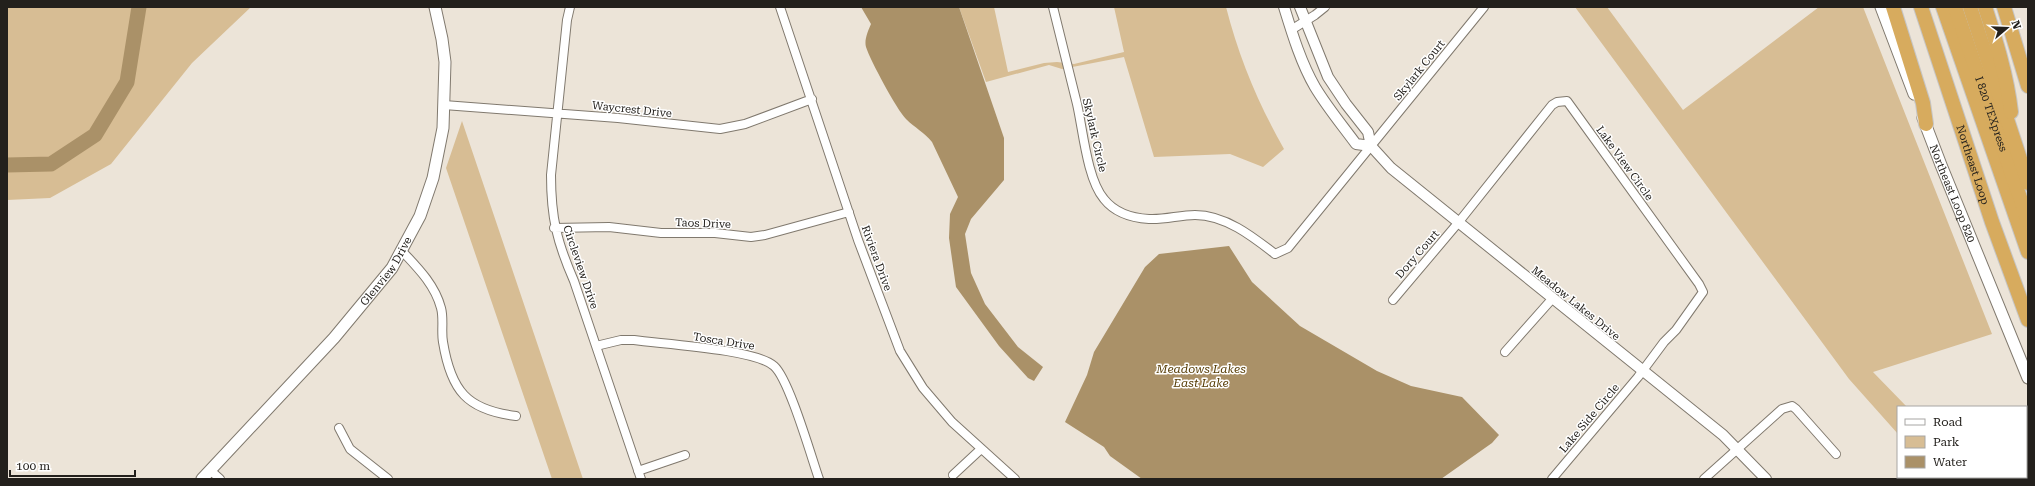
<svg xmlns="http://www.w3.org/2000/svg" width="2035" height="486" font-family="'Roboto Serif',serif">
<rect width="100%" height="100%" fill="#ece4d8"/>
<path fill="#d7bd94" d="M7,7H251L192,63L111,164L50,198L7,200Z
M959,7H994L1008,72L1044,63L1057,62L1074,64L1124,52L1114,7H1226C1239,58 1258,103 1284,149L1263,167L1230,154L1154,157L1124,57L1062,69L1049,65L986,82Z
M1575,7H1607L1683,110L1819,7H1863L1992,334L1873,372L1907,407H1898V434L1849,379Z
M462,121L583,479H552L446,168Z"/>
<path fill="#aa9168" d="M861,7H959L1004,138V180L971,219L965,234L971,273L985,304L1018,347L1043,367L1034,381L1028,378L999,346L956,287L949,238L950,214L958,197L932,142C924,132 915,128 906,119C897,110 870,60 866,47C864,40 868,31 871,24Z
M1229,246L1252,282L1300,326L1377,371L1411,386L1462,397L1499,435L1492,443L1441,479H1142L1110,456L1104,447L1065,422L1087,375L1094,352L1145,267L1159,254Z"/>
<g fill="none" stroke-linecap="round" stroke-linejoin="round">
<path stroke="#aa9168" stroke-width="15" d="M7,165L51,164L95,135L127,82L139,7"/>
<defs>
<path id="minor" d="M570,7L567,20L551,175C551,218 557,242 574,281L641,479
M780,7L858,240L900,351L923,388L952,422L1015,479
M1053,7C1061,39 1069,72 1077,104C1083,130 1087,179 1104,199C1115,213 1132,218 1149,219C1164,220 1180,215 1195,215C1225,215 1252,236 1275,254L1288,248L1484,7
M1291,30L1315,15L1325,7
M444,105L618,118L720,129L745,124L812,99
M554,228L609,227L661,233H715L751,237L765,235L849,212
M402,251C418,268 435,285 441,308C444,319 441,331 443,342C451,391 467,410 516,416
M1393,300L1458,223L1552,105L1557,102L1567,101L1699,284L1703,292L1676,330L1664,342L1638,377L1552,479
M596,346L621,340H634C662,344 755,349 774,366C789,379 811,456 819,479
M1505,352L1552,299
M339,428L350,449L388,479
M210,470L220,479
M638,471L685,455
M953,475L981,449
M1704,479L1782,409L1792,406L1796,409L1836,454"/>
<path id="tertiary" d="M1284,7C1292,33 1301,63 1315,87C1327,107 1342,125 1356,144L1371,146
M1300,7L1328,77L1346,104L1368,132L1371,146L1391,168L1723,435L1766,479"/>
<g id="secondary">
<path d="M1881,7L1914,94"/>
<path id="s1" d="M1923,118L1941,165L2028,378"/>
<path id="s2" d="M202,479L334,338L392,268L420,216L433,178L443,128L445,62L442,39L435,7"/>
</g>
<g id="motorway">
<path d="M1893,7L1923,103L1926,124"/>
<path id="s3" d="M1921,7L1992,222L2028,320"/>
<path d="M1943,7L2028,252"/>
<path id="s4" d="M1955,7L2028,221"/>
<path d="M1970,7L2028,183"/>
<path d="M1985,7C1996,41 2007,76 2011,112"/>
<path d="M2004,7L2028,86"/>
</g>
</defs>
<use href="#minor" stroke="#80796e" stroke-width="10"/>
<use href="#tertiary" stroke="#80796e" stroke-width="12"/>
<use href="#secondary" stroke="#80796e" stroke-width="13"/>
<use href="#motorway" stroke="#c6c5c4" stroke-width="16"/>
<use href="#minor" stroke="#fff" stroke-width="8"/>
<use href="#tertiary" stroke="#fff" stroke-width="10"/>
<use href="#secondary" stroke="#fff" stroke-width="11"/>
<use href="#motorway" stroke="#d7ab5e" stroke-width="14"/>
</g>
<g text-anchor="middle" stroke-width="3" stroke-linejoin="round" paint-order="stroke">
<g font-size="11" fill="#23201c" stroke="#fff">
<text transform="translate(1419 70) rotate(-51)" y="4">Skylark Court</text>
<text transform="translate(632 109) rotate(6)" y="4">Waycrest Drive</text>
<text dy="4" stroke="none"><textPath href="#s4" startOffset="113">I 820 TEXpress</textPath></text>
<text transform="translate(1095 135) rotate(77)" y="4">Skylark Circle</text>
<text transform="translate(1625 163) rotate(54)" y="4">Lake View Circle</text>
<text dy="4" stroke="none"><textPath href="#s3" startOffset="166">Northeast Loop</textPath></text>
<text dy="4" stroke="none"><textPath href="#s1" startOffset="81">Northeast Loop 820</textPath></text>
<text transform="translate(703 223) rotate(2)" y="4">Taos Drive</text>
<text transform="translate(1417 254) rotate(-49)" y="4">Dory Court</text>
<text transform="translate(877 258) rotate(70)" y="4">Riviera Drive</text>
<text transform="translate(581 267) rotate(71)" y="4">Circleview Drive</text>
<text dy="4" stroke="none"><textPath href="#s2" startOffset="278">Glenview Drive</textPath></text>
<text transform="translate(1576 303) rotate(39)" y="4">Meadow Lakes Drive</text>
<text transform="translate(724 341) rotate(9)" y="4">Tosca Drive</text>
<text transform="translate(1589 418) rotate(-50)" y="4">Lake Side Circle</text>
</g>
<g font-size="12" font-style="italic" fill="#573d05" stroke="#fff">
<text x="1201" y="373">Meadows Lakes<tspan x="1201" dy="14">East Lake</tspan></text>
</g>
</g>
<rect width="2035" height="486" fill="none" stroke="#23201c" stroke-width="16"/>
<rect x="1897" y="406" width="130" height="72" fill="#ffffff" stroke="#a7a6a4"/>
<rect x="1905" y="419" width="20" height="6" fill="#ffffff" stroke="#a7a6a4"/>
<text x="1933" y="426" font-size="12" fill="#23201c">Road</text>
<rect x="1905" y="436" width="20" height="12" fill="#d7bd94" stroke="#a7a6a4"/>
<text x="1933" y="446" font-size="12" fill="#23201c">Park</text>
<rect x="1905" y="456" width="20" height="12" fill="#aa9168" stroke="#a7a6a4"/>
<text x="1933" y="466" font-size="12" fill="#23201c">Water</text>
<g transform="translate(2007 28) rotate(71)" stroke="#ffffff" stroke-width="3" paint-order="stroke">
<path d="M0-3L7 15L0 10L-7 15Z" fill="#23201c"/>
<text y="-6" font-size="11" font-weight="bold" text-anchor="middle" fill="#23201c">N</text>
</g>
<path d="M10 470v6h125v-6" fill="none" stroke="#23201c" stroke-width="2"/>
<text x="16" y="470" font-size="12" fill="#23201c" stroke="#ffffff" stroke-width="3" paint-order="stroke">100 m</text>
</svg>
